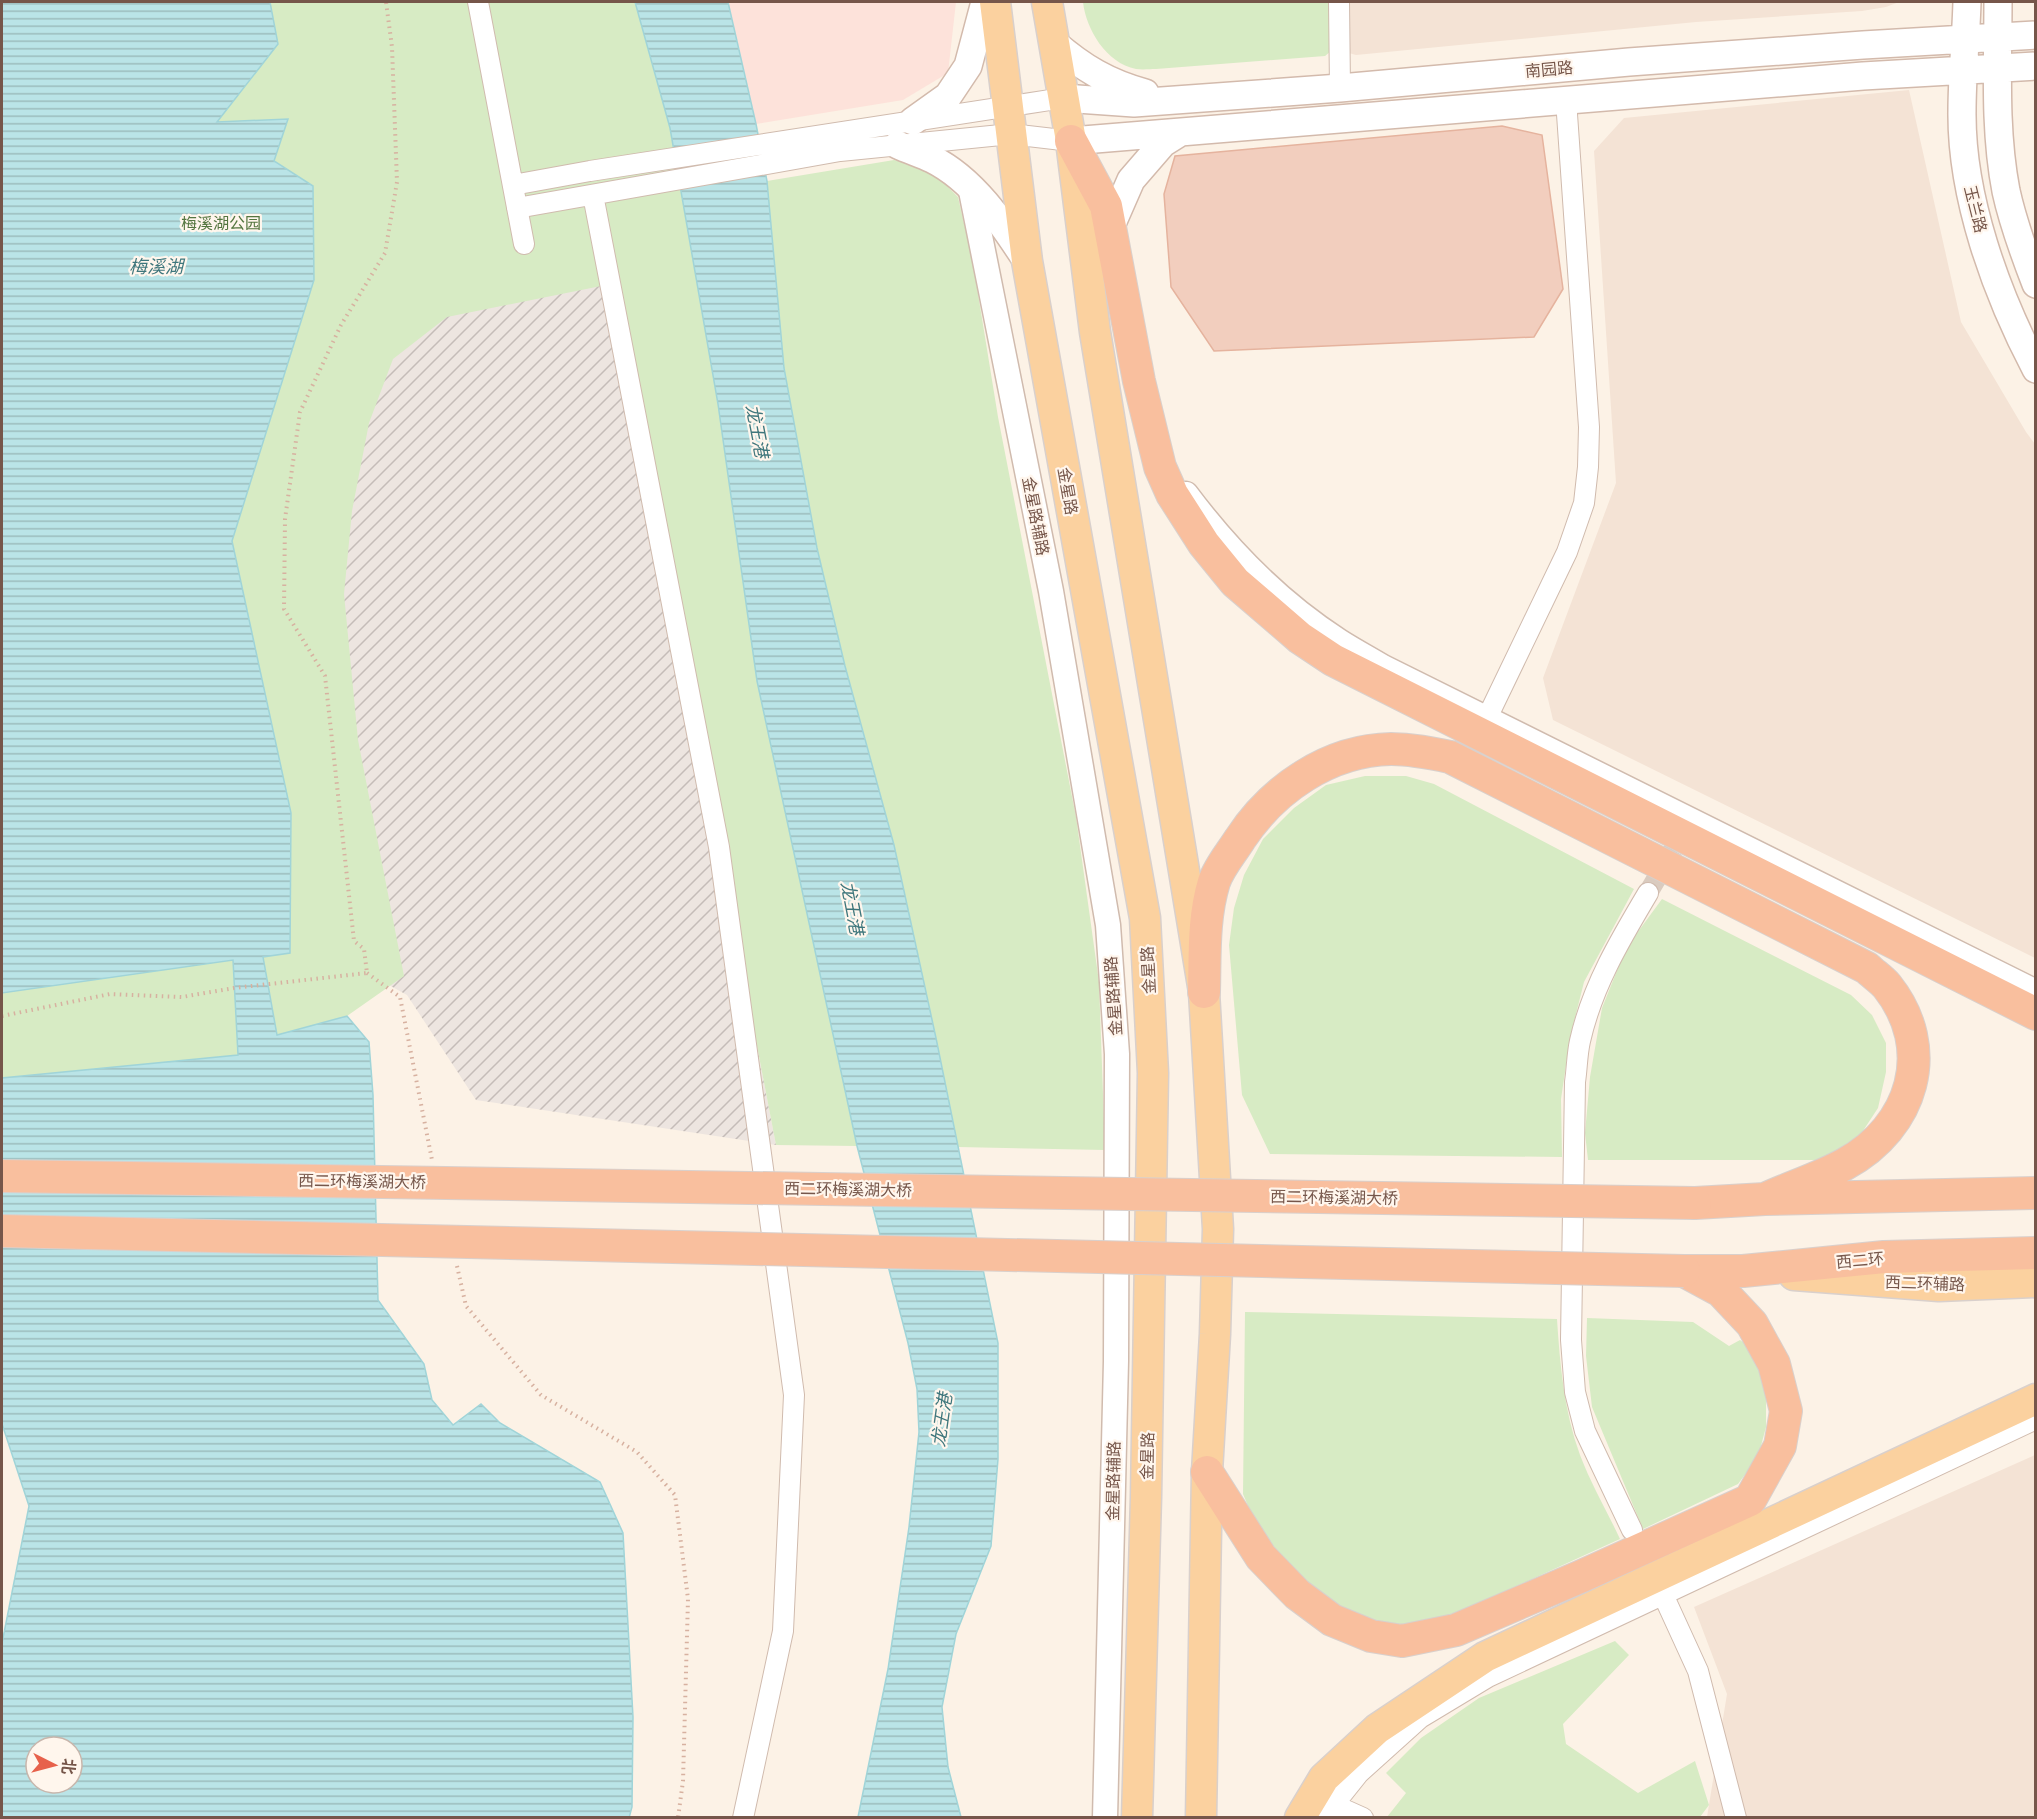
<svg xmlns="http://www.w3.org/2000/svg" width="2037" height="1819" font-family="'Varela Round','Noto Sans SC',sans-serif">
<defs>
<pattern id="industrial-furrows" width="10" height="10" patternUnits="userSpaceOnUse" patternTransform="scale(1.5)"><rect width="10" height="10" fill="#ede5e0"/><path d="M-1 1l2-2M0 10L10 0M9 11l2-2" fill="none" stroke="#c5bcb8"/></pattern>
<pattern id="water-rules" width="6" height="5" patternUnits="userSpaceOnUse" patternTransform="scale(1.5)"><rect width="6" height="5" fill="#bae4e7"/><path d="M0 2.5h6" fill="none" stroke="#9cbcbd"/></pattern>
</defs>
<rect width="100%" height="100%" fill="#fcf2e6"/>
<path fill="#f4e3d5" d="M1344,2H1899L1886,7L1862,11L1696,22L1356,55L1349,53Z
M1909,90L1961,322L2026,432L2035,444V958L1553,720L1543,678L1616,483L1594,151L1624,118Z
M2035,1455V1817H1707L1727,1694L1694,1607Z"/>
<path fill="#fde2da" d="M728,2H956L948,73L903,100L756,124Z"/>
<path fill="url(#industrial-furrows)" d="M385,253L611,284L776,1145L476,1100L407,995L367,973L308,528Z"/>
<path fill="#d7ebc4" d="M2,2H635L670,128L718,404L757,681L857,1146L776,1145L611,284L447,317L393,359L369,423L352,511L344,594L358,740L404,976L347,1016L277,1035L238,1055L2,1078Z
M1083,2H1330L1331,51L1325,56L1156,69C1150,69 1143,70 1136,69C1106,63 1086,29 1083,2Z
M894,160L929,168L958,197L973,263L998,417L1076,817L1099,982L1105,1150L958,1147L894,845L845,666L817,548L784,368L767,181Z
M1365,776H1406L1434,784L1634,889L1584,982L1570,1038L1561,1099L1562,1157L1270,1154L1242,1095L1229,945L1234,908L1244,875L1263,839L1294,808L1326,785Z
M1662,899L1851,995L1872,1015L1886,1043V1072L1878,1108L1855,1143L1819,1160H1588L1585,1133L1590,1077L1602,1008L1626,948Z
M1245,1312L1557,1319C1560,1365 1564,1411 1580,1455C1591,1484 1607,1511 1620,1539L1486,1600L1426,1624H1392L1346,1619L1268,1553L1243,1494Z
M1587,1318L1693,1322L1729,1346L1740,1340L1751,1348L1766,1382V1427L1758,1457L1738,1484L1643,1529L1592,1407L1586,1356Z
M1615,1641L1629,1655L1563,1724L1566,1744L1638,1793L1695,1761L1709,1805L1700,1817H1387L1406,1793L1386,1773L1421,1738L1479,1698Z"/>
<path fill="url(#water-rules)" stroke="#a0d4d8" stroke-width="1.5" fill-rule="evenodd" d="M2,2H270L278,44L217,122L288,119L274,161L313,186L314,280L232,541L291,813L290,953L263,957L277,1035L347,1016L369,1042L373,1095L378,1300L424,1364L432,1400L453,1425L481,1404L500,1423L600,1482L623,1533L633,1717L632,1807L629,1818H2V1643L29,1506L2,1424V1078L238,1055L233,960L2,993ZM36,1747H72V1783H36Z
M635,2H728L756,124L767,181L784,368L817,548L845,666L894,845L936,1038L998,1343V1459L991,1546L956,1634L942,1707L948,1767L961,1817H858L888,1669L909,1527L919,1432L917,1389L908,1343L857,1146L757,681L718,404L670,128Z"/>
<path fill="#f2cebe" stroke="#e5b39e" stroke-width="1.5" d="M1502,126L1542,135L1563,289L1534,337L1214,351L1171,287L1164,194L1175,156Z"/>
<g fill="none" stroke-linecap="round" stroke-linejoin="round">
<path stroke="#dacbbf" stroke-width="20" stroke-dasharray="20 10" stroke-linecap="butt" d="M1648,893L1682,835"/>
<defs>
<path id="minor" d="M478,2L524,244
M1339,2L1340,88
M513,185L590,171L1063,98
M593,195L719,847L794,1395L783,1631L743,1818
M517,208L840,151L1011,134L1071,141
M1487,718L1567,552L1584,503L1588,467L1589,427L1566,100
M1632,1530L1585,1431L1575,1392L1571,1340L1575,1082C1577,1069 1577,1054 1580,1041C1592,987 1620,940 1648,893
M1660,1588L1698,1671L1736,1818
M1334,1805L1363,1818
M1323,1818L1359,1773L1420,1718L1488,1677L2036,1419"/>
<path id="tertiary" d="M970,186L1051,591L1108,925L1117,1054L1116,1361L1105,1818
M1186,494C1228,550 1280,603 1339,641C1353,650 1368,658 1383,667L2036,992"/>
<path id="secondary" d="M1967,2C1966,38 1962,75 1962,111C1961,197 1996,293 2036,369
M1998,2C1998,64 1994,129 2006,191C2013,223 2024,253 2036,284
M1054,43C1083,68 1108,83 1145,93
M1063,98L1134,103L1340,88L1629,62L1863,45L2036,35
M913,121L948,96L968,66L985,2
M1071,141L1863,76L2036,66
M898,145C909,150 921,154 932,159C974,180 1002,223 1027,261
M1110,228L1131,180L1163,143L1179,133"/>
<path id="primary" d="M995,2L1027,261L1145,918L1153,1073L1146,1497L1137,1818
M1047,2L1071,141L1095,332L1204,992L1218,1229L1215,1334L1207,1472L1201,1818
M1794,1275L1939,1286L2036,1282
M1300,1818L1324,1778L1377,1729L1485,1657L2036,1399"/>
<path id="trunk" d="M1071,141L1106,206L1139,381L1160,467L1172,494L1204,544L1235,582L1300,638L1333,660L2036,1014
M1204,992C1205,955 1203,918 1214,882C1219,867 1232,852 1240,839C1273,789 1329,750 1391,749C1412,749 1431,753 1450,757L1867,968C1873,974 1881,979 1887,986C1937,1049 1913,1127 1845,1164C1820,1178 1791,1187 1765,1199
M1695,1203L1765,1199L2036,1193
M1686,1271H1743L1884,1257L2036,1253
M1207,1472L1261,1557L1297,1594L1332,1620L1371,1636L1402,1641L1456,1630L1582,1576L1750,1500L1780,1446L1786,1411L1774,1364L1752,1324L1721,1291L1684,1271"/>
</defs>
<use href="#minor" stroke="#d0bbae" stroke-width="22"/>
<use href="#tertiary" stroke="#d0bbae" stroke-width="27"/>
<use href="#secondary" stroke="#d3baac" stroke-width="30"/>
<use href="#primary" stroke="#d9d0cc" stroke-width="33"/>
<use href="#trunk" stroke="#d9d0cc" stroke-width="34"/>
<path stroke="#d7b1a0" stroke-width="4" stroke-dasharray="1.5 4.5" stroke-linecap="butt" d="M367,973L400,997L432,1160
M2,1016L110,994L182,997L234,988L367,973L364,949L354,941L325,676L284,609L285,519L300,412L341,325L385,253L397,182L392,47L386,2
M457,1266L466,1306L541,1395L637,1452L675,1495L688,1599L683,1781L678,1818"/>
<use href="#minor" stroke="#fff" stroke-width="20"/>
<use href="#tertiary" stroke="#fff" stroke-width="24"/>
<use href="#secondary" stroke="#fff" stroke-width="27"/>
<use href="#primary" stroke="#fbd19f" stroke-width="30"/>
<use href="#trunk" stroke="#f9bf9e" stroke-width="32"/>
<defs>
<path id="trunk-bridge" d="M2,1176L1695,1203
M2,1231L1684,1271"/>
</defs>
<use href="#trunk-bridge" stroke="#d9d0cc" stroke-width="34" stroke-linecap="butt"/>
<use href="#trunk-bridge" stroke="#f9bf9e" stroke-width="32"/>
</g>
<g text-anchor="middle" stroke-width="4.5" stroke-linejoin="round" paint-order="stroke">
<g font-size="16" fill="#76564a" stroke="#fff6ed">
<text transform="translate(1549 69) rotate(-5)" y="6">南园路</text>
<text transform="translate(1976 209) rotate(76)" y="6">玉兰路</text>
<text transform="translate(1068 491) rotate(80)" y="6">金星路</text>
<text transform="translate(1036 516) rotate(79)" y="6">金星路辅路</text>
<text transform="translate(1148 970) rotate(-93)" y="6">金星路</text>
<text transform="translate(1113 996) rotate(-94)" y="6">金星路辅路</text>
<text transform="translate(362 1181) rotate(1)" y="6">西二环梅溪湖大桥</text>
<text transform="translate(848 1189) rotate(1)" y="6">西二环梅溪湖大桥</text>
<text transform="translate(1334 1197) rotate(1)" y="6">西二环梅溪湖大桥</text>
<text transform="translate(1860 1260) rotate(-5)" y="6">西二环</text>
<text transform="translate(1925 1283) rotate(2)" y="6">西二环辅路</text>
<text transform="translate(1147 1456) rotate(-89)" y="6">金星路</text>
<text transform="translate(1113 1481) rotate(-89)" y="6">金星路辅路</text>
</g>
<g font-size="16" fill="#547640" stroke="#fff6ed">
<text x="221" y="229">梅溪湖公园</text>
</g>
<g font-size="18" font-style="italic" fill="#3e767c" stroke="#fff6ed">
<text x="156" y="273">梅溪湖</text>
<text transform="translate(757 431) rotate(79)" y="6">龙王港</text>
<text transform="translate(852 908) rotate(79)" y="6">龙王港</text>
<text transform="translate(942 1420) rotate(-82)" y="6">龙王港</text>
</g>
</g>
<rect width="2037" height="1819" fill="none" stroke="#76564a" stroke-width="6"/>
<g transform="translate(54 1765) rotate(96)"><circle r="28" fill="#fff6ed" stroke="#c8b6ac" stroke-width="1.5"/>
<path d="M0-4.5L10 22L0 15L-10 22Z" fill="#e7614b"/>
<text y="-9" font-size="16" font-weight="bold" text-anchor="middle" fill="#76564a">北</text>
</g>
</svg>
